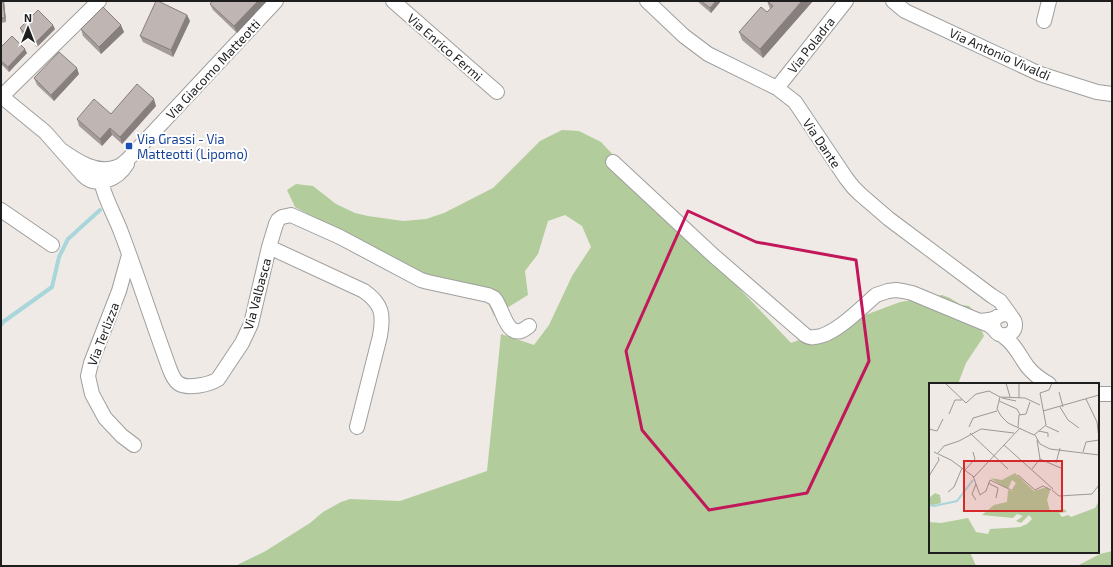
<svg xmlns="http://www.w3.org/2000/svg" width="1113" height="567" font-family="'Exo 2',sans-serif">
<rect width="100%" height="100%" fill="#efeae5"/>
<path fill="#b2cc9c" d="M562,130L579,131L601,142L791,343L900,302L942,295L950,298L961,305L969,306L973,310L984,336L966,363L958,384H930V552H970L976,566H235L264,552L310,523L323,512L341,502L350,499L400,501L487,471L501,334L534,345L549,325L572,276L591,247L582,226L565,215L548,221L538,254L525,271L528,295L494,316L483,292L431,281L327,226L315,218L295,207L287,190L296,184L313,186L336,204L355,213L368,216L403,221L426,219L444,213L493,188L540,141Z
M1112,551V566H1077L1100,554Z"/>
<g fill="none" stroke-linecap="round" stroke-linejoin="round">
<path stroke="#a8d6da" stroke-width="4" d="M1,325L3,322L52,287L59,257L68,239L100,210"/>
<defs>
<path id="minor" d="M393,1L497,92
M647,1L684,36L708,54L777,88L795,102L846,178L853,187L860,194L889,219L992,296L1000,301L1011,316
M893,1L905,11L1040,74L1097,92L1112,94
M1044,21L1049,1
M777,88L846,1
M1,96L45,132L83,175C97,189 118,179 127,164
M1,97L99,1
M61,150C77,161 97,175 117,167C123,165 128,159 132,155L276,1
M613,162L714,256L805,335C808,337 811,338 814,337C833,337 861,308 876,295L888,291L896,290L903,291L912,293L989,325L994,329
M100,169C100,191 113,211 121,232C138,277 153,324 170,370C172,375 174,380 178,383C187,390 211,384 218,379L242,343L251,324L269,247L276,224L278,220L282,217L291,215L340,237L421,280L428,282L488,295C490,296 492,297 494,298C504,308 506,345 529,326
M1,210L52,245
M269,247L364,291C382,304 384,314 380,336L357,427
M129,255L119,291L91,363L88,376L92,394L105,418L122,436L134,445
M979,321C983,320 988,321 993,319C999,317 1000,313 1008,314C1012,317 1015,320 1015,324C1016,340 989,339 994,320
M1003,336C1015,344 1019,355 1027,366C1033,374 1040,379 1049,384
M1098,394H1112"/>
</defs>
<use href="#minor" stroke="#9f9f9f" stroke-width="16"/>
<use href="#minor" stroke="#fff" stroke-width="14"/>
</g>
<path fill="#a49c99" d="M1,1H4L6,22L1,23Z
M267,1L237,33L213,10L210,4Z
M697,1H721L711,13Z
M767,1H813L763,58L742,40L739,32L767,12L770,9Z
M187,15L190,21L173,57L143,42L140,36Z
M20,28L55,29L37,47L22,33Z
M81,29L124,32L101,54L83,36Z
M1,47L27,53L9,72L1,64Z
M79,74L54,101L37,85L34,78Z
M156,106L122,144L112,135L102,146L79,126L77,119Z"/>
<path fill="#867f7d" d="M3,1H4L6,22L5,18Z
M258,1H267L237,33L234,26Z
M716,1H721L711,13L710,8Z
M802,1H813L763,58L760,49Z
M187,15L190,21L173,57L171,50Z
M53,25L55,29L37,47L35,43Z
M121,25L124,32L101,54L99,47Z
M25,49L27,53L9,72L8,67Z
M77,68L79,74L54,101L51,95Z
M154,99L156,106L122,144L120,137Z
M110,128L112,135L102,146L100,139Z"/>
<path fill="#bfb5b2" stroke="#867f7d" d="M1,1H3L5,18H1Z
M156,1H158L187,15L171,50L140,36Z
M212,1H258L234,26L210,4Z
M701,1H716L710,8Z
M767,1H802L760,49L739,32L761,7L767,12L773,6Z
M103,7L121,25L99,47L81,29Z
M38,10L53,25L35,43L20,28Z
M12,36L25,49L8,67L1,61V47Z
M59,52L77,68L51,95L34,78Z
M137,84L154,99L120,137L110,128L100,139L77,119L94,99L111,114Z"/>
<path fill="none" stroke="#c2185b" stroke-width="3" stroke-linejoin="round" d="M688,211L756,242L856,260L869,361L807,493L709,510L642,430L626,351Z"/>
<rect fill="#1a4fb4" stroke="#fff" stroke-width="1.5" x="125" y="142" width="8" height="8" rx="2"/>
<g text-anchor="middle" stroke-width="4" stroke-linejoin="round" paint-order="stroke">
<g font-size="13" fill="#1e1e1e" stroke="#fff">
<text transform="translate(811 45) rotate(-52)" y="5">Via Poladra</text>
<text transform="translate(445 47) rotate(41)" y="5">Via Enrico Fermi</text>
<text transform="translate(1000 54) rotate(24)" y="5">Via Antonio Vivaldi</text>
<text transform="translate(213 69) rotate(-47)" y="5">Via Giacomo Matteotti</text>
<text transform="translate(822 143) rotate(56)" y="5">Via Dante</text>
<text transform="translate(257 294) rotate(-75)" y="5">Via Valbasca</text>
<text transform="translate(103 334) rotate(-69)" y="5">Via Terlizza</text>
</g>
<g font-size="13" fill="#164399" stroke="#fff" text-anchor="start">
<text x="137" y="144">Via Grassi - Via<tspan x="137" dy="15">Matteotti (Lipomo)</tspan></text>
</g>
</g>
<g transform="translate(929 383)">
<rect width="170" height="170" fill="#efeae5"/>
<path d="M86,90L105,108L118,104L121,107L118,117L121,128L126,129L135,126L138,129L130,130L133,134L139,132L142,134L166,125L170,118V170H0V139L12,140L39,135L47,149L59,151L61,146L91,144L98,141L103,136L100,132L92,140L87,138L94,133L88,131L84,135L53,132L65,122L78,119L79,107L82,108L87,100L83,97L79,106L61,95L73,97ZM6,110L11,112L12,120L0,123V115Z" fill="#b2cc9c"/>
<path fill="none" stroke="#a8d6da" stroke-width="2" d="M0,122L5,123L28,118L44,97"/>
<path fill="none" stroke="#9b9895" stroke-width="1" d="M16,0L37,20L47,11L60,8L71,14L96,15L111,22M77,0L81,14M90,0V15M130,9L134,24M71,14L68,26L72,33L79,40L105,52L117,42L111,10L120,7L123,0M73,15L87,18M157,16L168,39L170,56M70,18L88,26L91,32M131,24L139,37L150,45M114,28L170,12M20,31L26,17H33M117,43L130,49M40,44L44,35L68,28M89,44L90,32L97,31L101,19M0,46L8,48L14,36M110,48L119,50V54M41,50L79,86M106,52L111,61L121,66L170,72M75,62L124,106M5,69L22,77L45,94L91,45M154,69L157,59L170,57M9,70L15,63L30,58L52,46L85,50M111,76L134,86M127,80L131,65M103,86L111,76L108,57M36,87L46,76L44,69M89,92L106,107L114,103L122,107M0,93L10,77L9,74M44,93L51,112L57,108L61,97L82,107M59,100L69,105L67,115M47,101L43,111L47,117M123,107L130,113L163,111L170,102M19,109L25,104L33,85"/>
<path fill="#d62828" fill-opacity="0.15" stroke="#d62828" stroke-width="2" d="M35,78H133V128H35Z"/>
<rect width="170" height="170" fill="none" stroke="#1e1e1e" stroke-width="2"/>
</g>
<rect width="1113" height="567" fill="none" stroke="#1e1e1e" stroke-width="4"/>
<g transform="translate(28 28)" stroke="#ffffff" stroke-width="3" paint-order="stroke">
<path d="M0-3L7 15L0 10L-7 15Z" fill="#1e1e1e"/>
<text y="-6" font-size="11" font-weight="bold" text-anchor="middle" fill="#1e1e1e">N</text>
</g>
</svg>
